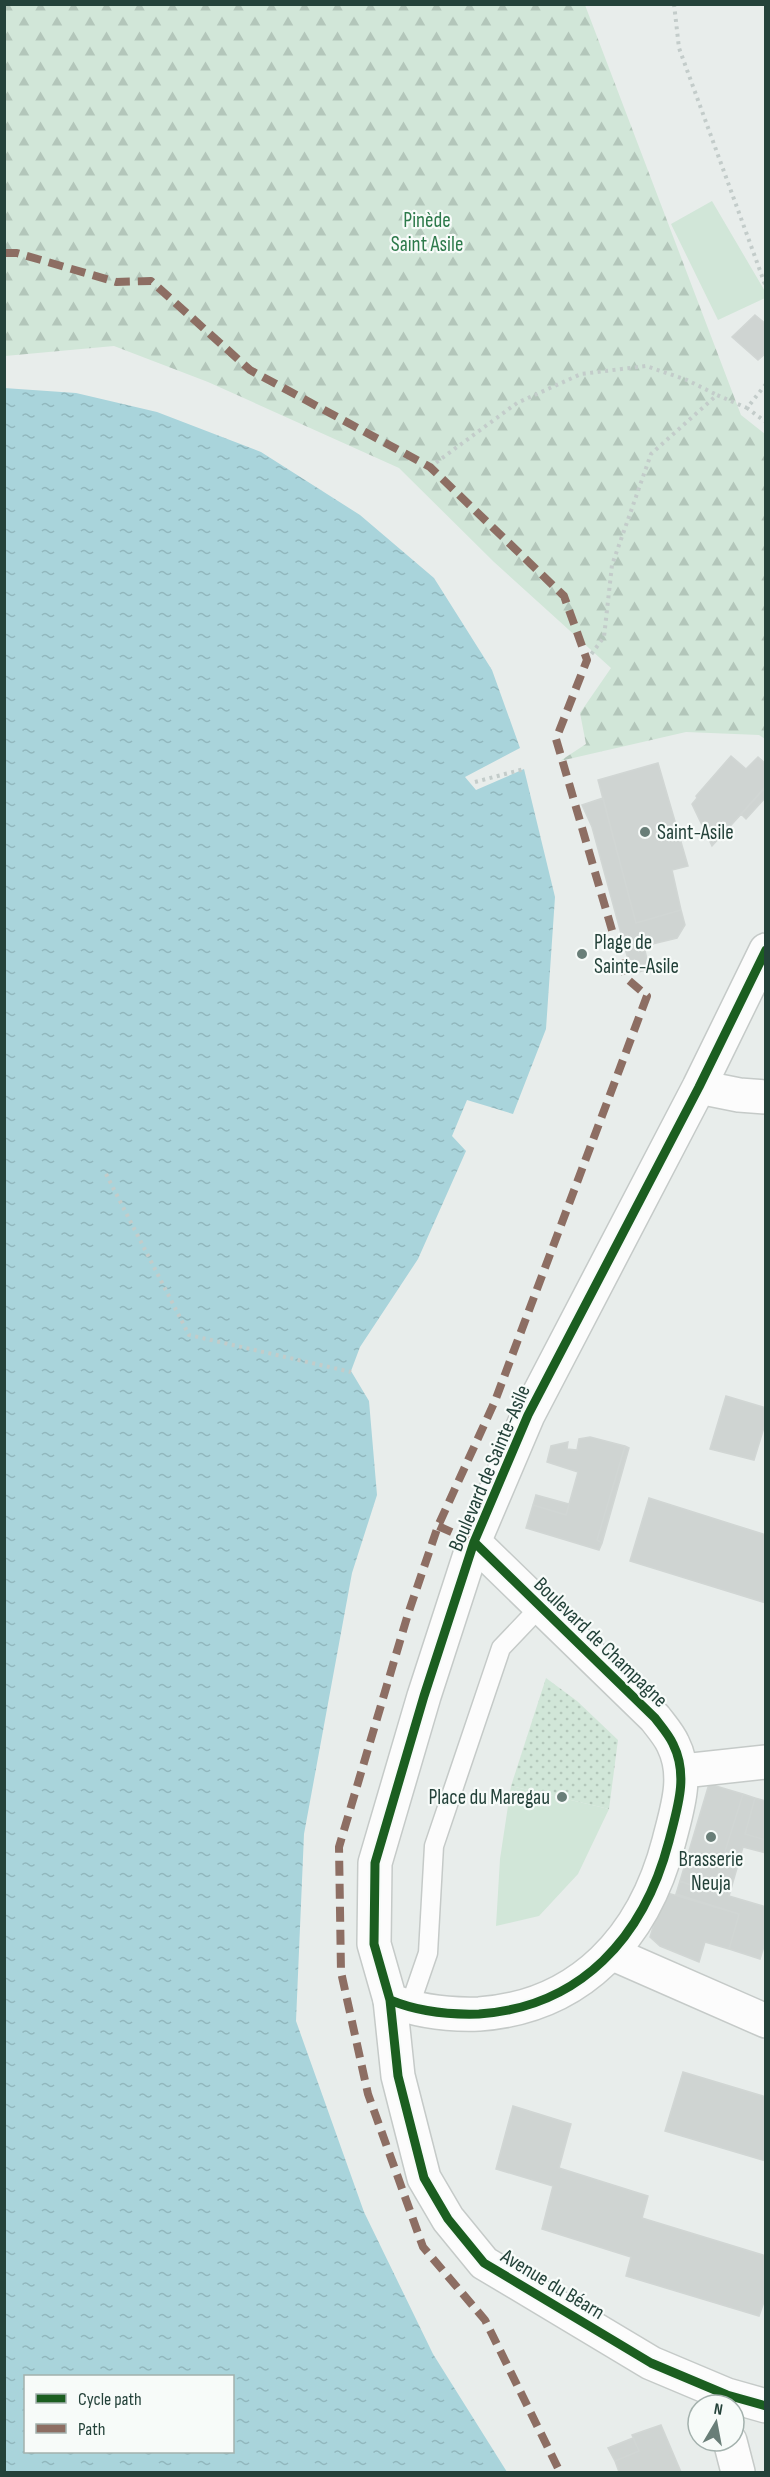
<svg xmlns="http://www.w3.org/2000/svg" width="770" height="2477" font-family="'Sofia Sans Condensed',sans-serif">
<defs>
<pattern id="forest-firs" width="22" height="20" patternUnits="userSpaceOnUse" patternTransform="scale(1.5)"><rect width="22" height="20" fill="#d1e6d8"/><path d="M5 1l3.5 6h-7zM16 11l3.5 6h-7z" fill="#b3c6ba"/></pattern>
<pattern id="park-dots" width="8" height="8" patternUnits="userSpaceOnUse" patternTransform="scale(1.5)"><rect width="8" height="8" fill="#d1e6d8"/><path d="M2 2h.1M6 6h.1" fill="none" stroke="#b3c6ba" stroke-width="1.8" stroke-linecap="round"/></pattern>
<pattern id="water-ripples" width="26" height="14" patternUnits="userSpaceOnUse" patternTransform="scale(1.5)"><rect width="26" height="14" fill="#a9d4db"/><path d="M2 4q2-2 4 0t4 0M15 11q2-2 4 0t4 0" fill="none" stroke="#91b7bd"/></pattern>
</defs>
<rect width="100%" height="100%" fill="#e8edeb"/>
<path fill="#d1e6d8" d="M712,201L766,293L765,298L718,320L671,224Z
M511,1786L609,1809L578,1874L539,1916L496,1926L500,1859Z"/>
<path fill="url(#forest-firs)" d="M5,4L585,5L741,415L765,434V739L759,735L686,732L560,761L586,744L580,713L611,668L494,562L399,468L208,382L114,346L5,356Z"/>
<path fill="url(#park-dots)" d="M546,1678L577,1701L618,1740L609,1809L511,1786Z"/>
<path fill="url(#water-ripples)" fill-rule="evenodd" d="M4,388L76,393L157,412L261,452L360,515L434,578L492,670L520,748L465,777L476,790L524,769L555,897L546,1029L513,1114L467,1100L452,1136L466,1151L418,1259L360,1347L351,1371L369,1401L377,1495L352,1573L304,1834L296,2021L364,2212L433,2354L507,2472H5ZM26,2376H232V2452H26Z"/>
<path fill="#cfd4d2" stroke="#d1d6d4" stroke-width="1.5" d="M755,315L766,324V353L758,360L732,337Z
M731,756L746,769L758,757L766,764V787L712,846L692,804L697,798L696,796Z
M658,763L688,866L672,870L681,910L636,923L598,780Z
M765,787L766,797L746,819L741,814Z
M603,798L636,923L681,910L685,925L677,938L644,946L649,969L632,974L592,827L582,805Z
M726,1396L766,1408V1421L754,1460L710,1449Z
M590,1437L625,1446L597,1540L602,1543L599,1550L526,1528L533,1505L566,1515L578,1472L547,1462L551,1446L568,1442L567,1449L577,1450L579,1439Z
M625,1446L629,1448L602,1543L597,1540Z
M536,1495L569,1504L566,1515L533,1505Z
M649,1498L766,1535V1603L630,1561Z
M709,1784L743,1794L712,1893L680,1881Z
M743,1794L755,1798L745,1834L766,1840V1853L743,1847L729,1896L766,1907V1940L760,1959L729,1949L739,1914L676,1894L680,1881L712,1893Z
M755,1798L766,1801V1840L745,1834Z
M664,1892L739,1914L729,1949L705,1942L699,1962L660,1946L650,1937Z
M683,2072L766,2097V2161L665,2131Z
M513,2106L571,2124L559,2168L648,2196L642,2218L766,2256V2296L759,2316L626,2276L631,2257L542,2229L553,2186L496,2169Z
M661,2425L681,2472H619L615,2461L639,2451L632,2435Z
M633,2438L639,2451L615,2461L608,2448Z"/>
<g fill="none" stroke-linecap="round" stroke-linejoin="round">
<defs>
<path id="service" d="M409,2008L428,1953L434,1846L501,1648L540,1607"/>
<path id="minor" d="M683,1771L766,1762
M611,1953L766,2021
M390,2000L398,2076L424,2178L448,2219L484,2263L651,2363L727,2395L766,2406
M730,2441L738,2472"/>
<path id="tertiary" d="M699,1087L739,1095L766,1097
M474,1542L655,1718C661,1726 669,1735 673,1744C689,1776 677,1809 669,1841C644,1937 581,2007 479,2014C448,2015 419,2012 390,2000L374,1944L375,1863L424,1696L474,1542L528,1415L699,1087L766,950"/>
</defs>
<use href="#service" stroke="#c5cac8" stroke-width="21"/>
<use href="#minor" stroke="#c5cac8" stroke-width="36"/>
<use href="#tertiary" stroke="#c5cac8" stroke-width="36"/>
<path stroke="#c3ccca" stroke-width="4" stroke-dasharray="3 4.5" stroke-linecap="butt" d="M674,4L679,48L766,287
M766,384L747,408L766,422
M430,467L517,403L581,374L646,366L687,380L717,395
M587,660L604,637L612,565L651,454L717,395L747,408
M475,782L524,769
M106,1174L189,1335L351,1372"/>
<use href="#service" stroke="#fcfcfc" stroke-width="18"/>
<use href="#minor" stroke="#fcfcfc" stroke-width="33"/>
<use href="#tertiary" stroke="#fcfcfc" stroke-width="33"/>
<path stroke="#8d6e63" stroke-width="8" stroke-dasharray="15 8" stroke-linecap="butt" d="M4,253H17L116,282L151,281L250,370L430,467L564,596L587,660L556,739L626,978L647,996L495,1401L438,1526L408,1614L339,1847L341,1972L368,2094L423,2247L485,2320L560,2472
M438,1526L474,1542"/>
<defs>
<path id="cycleway" d="M766,950L699,1087L528,1415L474,1542L424,1696L375,1863L374,1944L390,2000L398,2076L424,2178L448,2219L484,2263L651,2363L727,2395L766,2406
M390,2000C419,2012 448,2015 479,2014C581,2007 644,1937 669,1841C677,1809 689,1776 673,1744C669,1735 661,1726 655,1718L474,1542"/>
</defs>
<use href="#cycleway" stroke="#f7fbf9" stroke-width="13"/>
<use href="#cycleway" stroke="#1b5e20" stroke-width="9"/>
</g>
<g fill="#697e78" stroke="#f7fbf9" stroke-width="2">
<circle cx="645" cy="832" r="6"/>
<circle cx="582" cy="954" r="6"/>
<circle cx="562" cy="1797" r="6"/>
<circle cx="711" cy="1837" r="6"/>
</g>
<g text-anchor="middle" stroke-width="4.5" stroke-linejoin="round" paint-order="stroke">
<g font-size="21" fill="#2d7a4b" stroke="#f7fbf9">
<text x="427" y="227">Pinède<tspan x="427" dy="24">Saint Asile</tspan></text>
</g>
<g font-size="21" fill="#24423a" stroke="#f7fbf9" text-anchor="start">
<text x="657" y="839">Saint-Asile</text>
<text x="594" y="949">Plage de<tspan x="594" dy="24">Sainte-Asile</tspan></text>
<text x="550" y="1804" text-anchor="end">Place du Maregau</text>
<text x="711" y="1866" text-anchor="middle">Brasserie<tspan x="711" dy="24">Neuja</tspan></text>
</g>
<g font-size="21" fill="#24423a" stroke="#f7fbf9">
<text transform="translate(489 1468) rotate(-67)" y="7">Boulevard de Sainte-Asile</text>
<text transform="translate(601 1642) rotate(44)" y="7">Boulevard de Champagne</text>
<text transform="translate(553 2284) rotate(31)" y="7">Avenue du Béarn</text>
</g>
</g>
<rect width="770" height="2477" fill="none" stroke="#24423a" stroke-width="12"/>
<rect x="24" y="2375" width="210" height="78" fill="#f7fbf9" stroke="#a3b1ad" stroke-width="1.5"/>
<rect x="36" y="2394" width="30" height="9" fill="#1b5e20" stroke="#a3b1ad" stroke-width="1.5"/>
<text x="78" y="2405" font-size="18" fill="#24423a">Cycle path</text>
<rect x="36" y="2424" width="30" height="9" fill="#8d6e63" stroke="#a3b1ad" stroke-width="1.5"/>
<text x="78" y="2435" font-size="18" fill="#24423a">Path</text>
<g transform="translate(716 2423) rotate(10)"><circle r="28" fill="#f7fbf9" stroke="#a3b1ad" stroke-width="1.5"/>
<path d="M0-4.5L10 22L0 15L-10 22Z" fill="#697e78"/>
<text y="-9" font-size="16" font-weight="bold" text-anchor="middle" fill="#24423a">N</text>
</g>
</svg>
